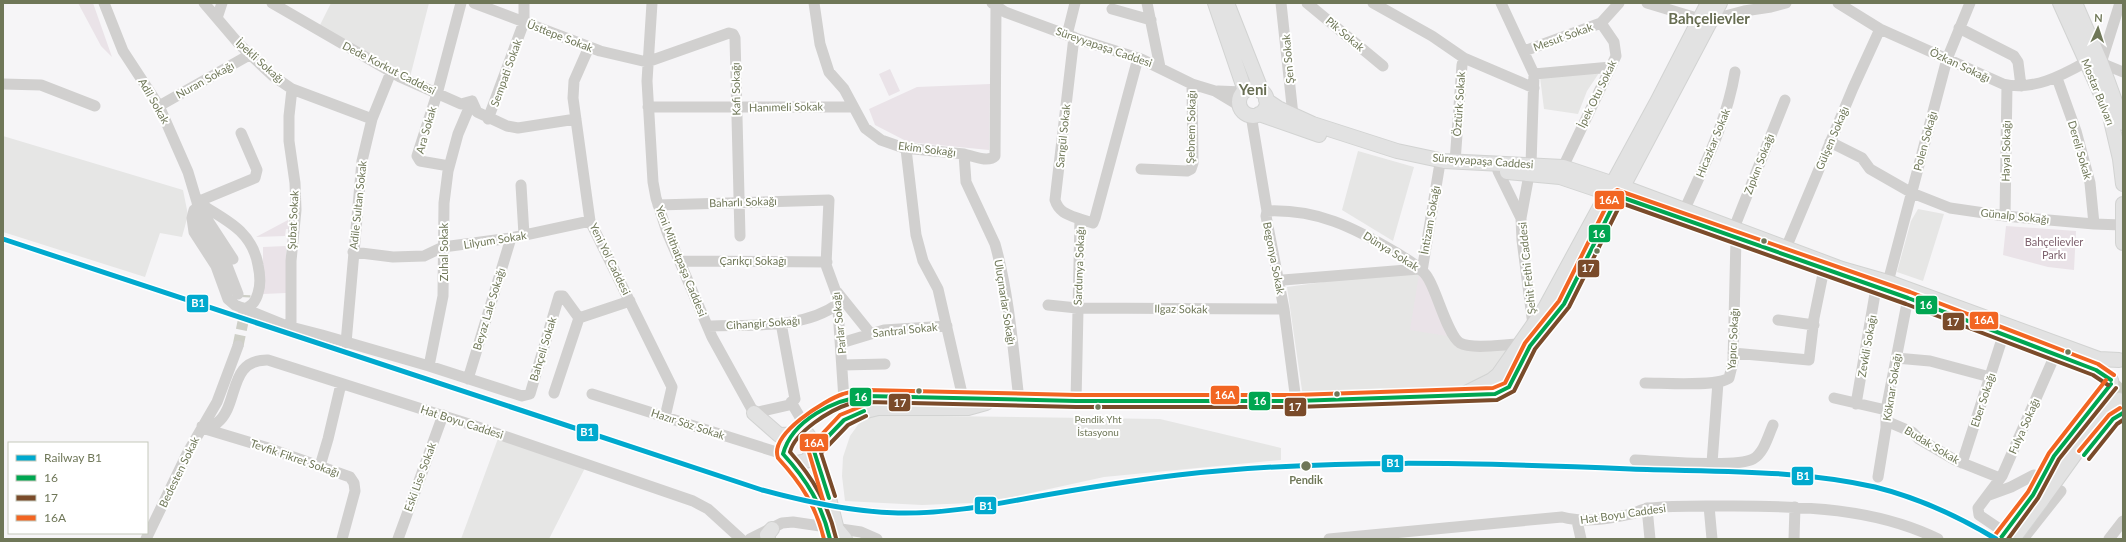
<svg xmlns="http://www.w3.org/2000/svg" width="2126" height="542" font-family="Lato,sans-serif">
<rect width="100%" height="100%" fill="#f6f5f7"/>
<path fill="#e6e6e5" d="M331,3H429L410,77L319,27Z
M1601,70L1587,91L1578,114L1544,109L1540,77Z
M3,136L183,190L188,215L182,237L160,233L145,277L3,232Z
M1358,151L1414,167L1393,241L1342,210Z
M1918,209L1944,214L1923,281L1897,272L1911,221Z
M1418,269L1457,343L1510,347L1493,376L1457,393L1303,397L1287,287Z
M865,415L1160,419L1281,448V460L1104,477L1012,497L972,503L922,505L845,501L842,476L843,457L850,436Z
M500,433L586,466L549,539H461Z"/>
<path fill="#eae3e8" d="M78,3H93L112,57L101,46Z
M890,69L900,91L889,96L879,74Z
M990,84L989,150L908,142L875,125L869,109L917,87Z
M288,220L290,229H286L285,236L256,237Z
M2006,226L2076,231L2074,270L2048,267L2003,255Z
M286,246V293L263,294V247Z
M1419,274L1423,275L1447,336L1410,330Z"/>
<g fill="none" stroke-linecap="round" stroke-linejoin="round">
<path stroke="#cecfc7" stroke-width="11" stroke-dasharray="11 5.5" stroke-linecap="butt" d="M238,346L244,317L245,295"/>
<path stroke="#cecfc7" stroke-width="14" stroke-dasharray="14 7" stroke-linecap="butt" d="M2112,393L2123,382"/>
<defs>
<path id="major" d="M1215,3L1245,91
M1227,3L1262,92
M2060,3L2109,112L2120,159L2123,184
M2075,3L2101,63L2123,123
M1239 102a14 14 0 1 1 28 0a14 14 0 1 1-28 0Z
M1266,100L1278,108L1313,124L1397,151L1444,161L1563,167L1623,187L1842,269L1891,283L2099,359L2119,360
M1259,114L1319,135
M1507,172L1560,177L1655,209
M2123,204V243
M1944,312L2096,370L2111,380
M1466,393L1492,380L1498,375L1545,308L1658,100L1708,3
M754,413L779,435L807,434L812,441L828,494
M783,454C784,429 833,402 856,397L1076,401H1296L1495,394L1509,387L1530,346L1564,304L1618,196L1720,3
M789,460L805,478L817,498
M792,464L806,461L844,420L854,414L878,408H968L986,403
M2033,495L2054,456L2111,384
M2042,500L2075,454L2119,400
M836,528L845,539
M768,539L767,535L772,529"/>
</defs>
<use href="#major" stroke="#d2d3d2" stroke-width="16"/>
<path stroke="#d1d0cf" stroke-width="11" d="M104,3L123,51L159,106L188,172L197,202L200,222L211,241L226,263L238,294
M204,3L239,44L273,76L292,89L372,119
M272,3L400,77L461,104L472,101L477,112L507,126L518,128L576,119
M474,3L600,51L647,62L729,33L733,34L735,38L740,236
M652,3L647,81L653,182L656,198L667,232L712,337L754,413L789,405L795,399L781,323
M814,3L820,44L829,72L844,89L865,128L881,140L904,148L964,154
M992,3L1005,12L1078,39L1141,59L1192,84L1215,91L1240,106
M1147,3L1160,67
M1281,3L1293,115
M1307,3L1383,66
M1373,3L1432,36L1464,58L1462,65L1455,162
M1501,3L1534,74L1531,164L1521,218L1522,240L1533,325
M1647,3L1700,19
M1838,3L1880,29L2003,84C2033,91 2061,76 2086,62
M2120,3L2101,63L2123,72
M996,6L995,156C988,163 973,156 964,154L966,182L995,244C1009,294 1013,348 1019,400
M1112,9L1151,20
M217,18L222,3
M1710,20L1744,11L1771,7L1786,3
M1959,28L2014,56L2018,62L2021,86
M1067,35L1075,3
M1074,37L1055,200C1059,213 1069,215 1080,219
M589,47L574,81L573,98L590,221L672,387L665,417
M1524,51L1601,23L1619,3
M1464,58L1534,88
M1534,74L1611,67
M2057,78L2076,131L2090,183L2094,224
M3,84L41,85L95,106
M1218,91L1243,92
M472,101L458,134L448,171L444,203L443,296L429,366L522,396L530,394L559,296H563L579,318
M159,106L251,54
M648,107H853
M1251,115L1267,211L1266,216L1284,309L1296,401
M488,119L524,22V3
M1830,142L1862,158L1870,169L1912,193L1950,208L2005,216L2094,224L2122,225
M906,149L916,235L923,261L938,289L963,398
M449,166L420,161L417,156L437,94L461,3
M1563,167L1616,56L1614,42L1601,23
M1141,169L1187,171L1191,169L1193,163L1192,84
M1498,171L1521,218
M521,185L524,235
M197,202C224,219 252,230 258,265C260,274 261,284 258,293C256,301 251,308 242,309
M197,202L255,178L257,170L241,133
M658,205L829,200L826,265L837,295L844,400
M194,210L192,218L194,232L216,266L228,299L235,305L287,326L322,335L429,366
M201,210L233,259
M1267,211C1317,209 1353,227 1395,252C1406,259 1422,267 1428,278C1437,292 1448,336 1460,343C1472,350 1506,344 1520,344
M1684,211C1704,166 1727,121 1735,72
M2005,216L2007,85
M1734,228L1785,100
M1786,248L1853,88L1880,29
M353,252L393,257L424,256L443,247L511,238L590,221
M680,261L827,262
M1422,271L1439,169
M1283,280L1419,269
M1888,282L1947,59L1970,3
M837,292L870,333
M1048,305L1077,308L1284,309
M1778,320L1814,325
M708,326C750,324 802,330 838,304
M291,328V261L296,210L295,183L289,141V116L292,89
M346,343L362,161L372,119L391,72
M841,343L884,330L947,326
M1733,353L1809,360L1814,318L1824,269
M1896,358L1930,361L1990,377
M843,365L885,364
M468,379L511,238
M1645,383C1663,383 1717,387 1729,378L1733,362L1736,238
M554,393L579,318L630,301
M592,394L783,454
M1834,398L1886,410
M1076,401L1080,219L1093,223L1095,218L1138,58
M791,402L804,424
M1856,404L1876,288
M1886,421L1912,432L1919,439L1955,460L2000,478
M202,426C207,426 213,426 217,423C240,405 227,359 268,360L472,425L693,501L708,509L741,539
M202,428L265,447L350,477L354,483L355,491L342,539
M1635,460C1657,461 1737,468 1753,459C1764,453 1768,436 1773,425
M1712,463L1718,382
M1962,463L2003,336
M320,466L328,439L341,384
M1878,477L1886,428V410L1908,298
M1989,495L2011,487L2034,475
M1709,506L1712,539
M1647,508L1650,539
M1577,521L1581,539
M2010,536L1979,515L1978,508L2002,476L2055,355
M146,539L188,452L217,402L238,346
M398,539L443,415
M750,539L782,523L793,522L861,532L877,539
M1329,539L1562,517C1585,523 1609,519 1631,514C1637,512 1643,509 1649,508C1676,505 1706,506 1734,506C1802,506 1875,508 1938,539
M1794,539L1795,507
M2023,539L2061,491
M2109,539L2123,521"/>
<use href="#major" stroke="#e2e2e2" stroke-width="14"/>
<defs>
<path id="major-bridge" d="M828,494L836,526
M817,498L827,522L830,539
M2000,539L2033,495
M2013,539L2042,500"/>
</defs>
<use href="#major-bridge" stroke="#d2d3d2" stroke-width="16" stroke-linecap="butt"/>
<use href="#major-bridge" stroke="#e2e2e2" stroke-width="14"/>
<defs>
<path id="bus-1" d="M2084,455L2113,419L2123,413
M829,498L814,451L844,420L864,411
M830,539C822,505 807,480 783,454C792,420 835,399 867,396L1076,401H1296L1495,394L1509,387L1530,346L1564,304L1618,196L1908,298L2096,370L2111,380
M2000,539L2033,495L2054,456L2111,384"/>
<path id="bus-2" d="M2089,459L2117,424L2123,420
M835,496L821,453L848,425L866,416
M836,538C828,504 813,478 790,452C795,432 830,410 849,404C855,403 861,403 867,402L1076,407H1296L1497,400L1514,391L1535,349L1569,307L1621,203L1906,304L2093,375L2108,385
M2008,539L2038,498L2059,459L2116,388"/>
<path id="bus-3" d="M2079,451L2109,415L2120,408
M823,500L808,449L840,415L862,406
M1995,535L2028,492L2049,453L2106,380
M824,539C816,506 801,483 778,458C769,434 825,400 843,394C850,391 859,391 867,390L1076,395H1296L1493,388L1505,383L1525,343L1559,301L1613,193L1617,190L1910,292L2098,364L2114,375"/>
</defs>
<use href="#bus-1" stroke="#fff" stroke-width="7"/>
<use href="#bus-2" stroke="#fff" stroke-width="7"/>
<use href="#bus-3" stroke="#fff" stroke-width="7"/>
<use href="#bus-1" stroke="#00a651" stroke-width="4"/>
<use href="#bus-2" stroke="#7a4b2a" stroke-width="4"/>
<use href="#bus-3" stroke="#f26522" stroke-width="4"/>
<defs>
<path id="rail-1" d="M3,239L762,490C806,502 852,512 898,513C942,514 986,506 1029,498C1079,489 1128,481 1178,475C1329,458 1480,463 1631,469C1712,472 1796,469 1875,487C1919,498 1958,516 1996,539"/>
</defs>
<use href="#rail-1" stroke="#fff" stroke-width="8"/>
<use href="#rail-1" stroke="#00a9ce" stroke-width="5"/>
</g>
<g fill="#6f7758" stroke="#fff" stroke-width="1.5">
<circle cx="1764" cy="241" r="3.5"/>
<circle cx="1597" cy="251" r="3.5"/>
<circle cx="2068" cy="352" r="3.5"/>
<circle cx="919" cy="391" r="3.5"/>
<circle cx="1337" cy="394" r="3.5"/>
<circle cx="1098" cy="407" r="3.5"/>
<circle cx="1306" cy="466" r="5.5"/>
</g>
<g text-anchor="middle" stroke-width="4" stroke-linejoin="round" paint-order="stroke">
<g font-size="10" fill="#6f7758" stroke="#fff">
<text x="1098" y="423">Pendik Yht<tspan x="1098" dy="13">İstasyonu</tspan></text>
</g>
<g font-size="11" fill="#6f7758" stroke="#fff">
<text transform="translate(1345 34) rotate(40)" y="4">Pik Sokak</text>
<text transform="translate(560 36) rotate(21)" y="4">Üsttepe Sokak</text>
<text transform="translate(1563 37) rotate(-20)" y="4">Mesut Sokak</text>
<text transform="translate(1104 47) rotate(19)" y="4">Süreyyapaşa Caddesi</text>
<text transform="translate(1288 59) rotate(-95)" y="4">Şen Sokak</text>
<text transform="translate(260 61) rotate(42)" y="4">İpekli Sokağı</text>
<text transform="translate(1960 65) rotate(25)" y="4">Özkan Sokağı</text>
<text transform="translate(389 68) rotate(27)" y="4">Dede Korkut Caddesi</text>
<text transform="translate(506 73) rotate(-70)" y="4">Sempati Sokak</text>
<text transform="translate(205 80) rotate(-29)" y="4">Nuran Sokağı</text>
<text transform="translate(736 89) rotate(-91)" y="4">Kafi Sokağı</text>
<text transform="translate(2098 92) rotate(68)" y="4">Mostar Bulvarı</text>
<text transform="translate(1597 94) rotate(-64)" y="4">İpek Otu Sokak</text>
<text transform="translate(154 101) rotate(60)" y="4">Adil Sokak</text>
<text transform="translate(1459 104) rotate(-86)" y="4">Öztürk Sokak</text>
<text transform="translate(786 107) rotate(-1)" y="4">Hanımeli Sokak</text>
<text transform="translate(1191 127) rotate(-89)" y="4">Şebnem Sokağı</text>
<text transform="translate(426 130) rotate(-74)" y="4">Ara Sokak</text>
<text transform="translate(1063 136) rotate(-84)" y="4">Sarıgül Sokak</text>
<text transform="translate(1832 138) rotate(-67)" y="4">Gülşen Sokağı</text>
<text transform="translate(1925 141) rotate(-75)" y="4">Polen Sokağı</text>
<text transform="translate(1713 143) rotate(-68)" y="4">Hicazkar Sokak</text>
<text transform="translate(927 149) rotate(7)" y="4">Ekim Sokağı</text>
<text transform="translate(2080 150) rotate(74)" y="4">Dereli Sokak</text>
<text transform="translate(2006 151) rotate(-89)" y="4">Hayal Sokağı</text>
<text transform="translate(1483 161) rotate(4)" y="4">Süreyyapaşa Caddesi</text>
<text transform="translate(1759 164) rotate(-69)" y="4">Zıpkın Sokağı</text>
<text transform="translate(743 202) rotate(-2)" y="4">Baharlı Sokağı</text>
<text transform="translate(358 205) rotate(-84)" y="4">Adile Sultan Sokak</text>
<text transform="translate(2015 216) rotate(6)" y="4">Günalp Sokağı</text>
<text transform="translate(293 220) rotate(-87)" y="4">Şubat Sokak</text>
<text transform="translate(1430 220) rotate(-80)" y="4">İntizam Sokağı</text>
<text transform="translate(495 240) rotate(-9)" y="4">Lilyum Sokak</text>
<text transform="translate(1391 251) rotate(32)" y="4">Dünya Sokak</text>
<text transform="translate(444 252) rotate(-90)" y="4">Zuhal Sokak</text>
<text transform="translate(1274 258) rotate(79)" y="4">Begonya Sokak</text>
<text transform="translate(610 259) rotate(64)" y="4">Yeni Yol Caddesi</text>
<text transform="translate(681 261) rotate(68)" y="4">Yeni Mithatpaşa Caddesi</text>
<text x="753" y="265">Çarıkçı Sokağı</text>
<text transform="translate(1079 266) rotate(-88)" y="4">Sardunya Sokağı</text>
<text transform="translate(1527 268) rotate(-96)" y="4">Şehit Fethi Caddesi</text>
<text transform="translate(1005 302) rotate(81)" y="4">Uluçınarlar Sokağı</text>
<text transform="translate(489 309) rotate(-73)" y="4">Beyaz Lale Sokağı</text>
<text transform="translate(1181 309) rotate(1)" y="4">Ilgaz Sokak</text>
<text transform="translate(763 323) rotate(-4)" y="4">Cihangir Sokağı</text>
<text transform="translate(839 323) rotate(-96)" y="4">Parlar Sokağı</text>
<text transform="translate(905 330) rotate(-6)" y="4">Santral Sokak</text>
<text transform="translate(1733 339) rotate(-87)" y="4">Yapıcı Sokağı</text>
<text transform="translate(1867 346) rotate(-80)" y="4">Zevkli Sokağı</text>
<text transform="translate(543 349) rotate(-73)" y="4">Bahçeli Sokak</text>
<text transform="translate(1892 387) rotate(-81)" y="4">Köknar Sokağı</text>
<text transform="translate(1983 400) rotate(-72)" y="4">Eber Sokağı</text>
<text transform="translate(462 422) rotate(18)" y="4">Hat Boyu Caddesi</text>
<text transform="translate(688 424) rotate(18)" y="4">Hazır Söz Sokak</text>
<text transform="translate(2024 426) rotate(-66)" y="4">Fulya Sokağı</text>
<text transform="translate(1932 445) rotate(31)" y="4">Budak Sokak</text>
<text transform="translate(295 458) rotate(19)" y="4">Tevfik Fikret Sokağı</text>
<text transform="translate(179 472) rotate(-64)" y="4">Bedesten Sokak</text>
<text transform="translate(420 477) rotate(-70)" y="4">Eski Lise Sokak</text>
<text transform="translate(1623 514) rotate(-8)" y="4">Hat Boyu Caddesi</text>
</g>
<g font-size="11" fill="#7f636f" stroke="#fff">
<text x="2054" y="246">Bahçelievler<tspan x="2054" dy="13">Parkı</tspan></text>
</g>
<g font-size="11" font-weight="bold" fill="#6f7758" stroke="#fff">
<text x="1306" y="484">Pendik</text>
</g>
<g font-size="15" font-weight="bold" fill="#676d52" stroke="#fff">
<text x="1709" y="24">Bahçelievler</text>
<text x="1253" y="95">Yeni</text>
</g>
</g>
<g stroke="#fff" stroke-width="1.5">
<rect x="1594" y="190" width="31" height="20" rx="4" fill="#f26522"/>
<rect x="1588" y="224" width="23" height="19" rx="4" fill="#00a651"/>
<rect x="1577" y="259" width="23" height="19" rx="4" fill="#7a4b2a"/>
<rect x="186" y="294" width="23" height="19" rx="4" fill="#00a9ce"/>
<rect x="1915" y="295" width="23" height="20" rx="4" fill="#00a651"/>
<rect x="1969" y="311" width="30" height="19" rx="4" fill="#f26522"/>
<rect x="1942" y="312" width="23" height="19" rx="4" fill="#7a4b2a"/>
<rect x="1210" y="385" width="30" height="20" rx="4" fill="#f26522"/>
<rect x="849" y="387" width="23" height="20" rx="4" fill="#00a651"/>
<rect x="1248" y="391" width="23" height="20" rx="4" fill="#00a651"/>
<rect x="888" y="393" width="23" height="19" rx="4" fill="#7a4b2a"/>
<rect x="1284" y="397" width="23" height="20" rx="4" fill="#7a4b2a"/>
<rect x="576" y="423" width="23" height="19" rx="4" fill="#00a9ce"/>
<rect x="799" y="433" width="30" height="19" rx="4" fill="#f26522"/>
<rect x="1381" y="454" width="23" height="19" rx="4" fill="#00a9ce"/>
<rect x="1791" y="466" width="23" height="20" rx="4" fill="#00a9ce"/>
<rect x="974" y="496" width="23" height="19" rx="4" fill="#00a9ce"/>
</g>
<g font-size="11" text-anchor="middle" font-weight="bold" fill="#fff">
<text x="1609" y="204">16A</text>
<text x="1599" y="238">16</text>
<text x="1588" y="272">17</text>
<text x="198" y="307">B1</text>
<text x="1926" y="309">16</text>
<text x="1984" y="324">16A</text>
<text x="1953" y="326">17</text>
<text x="1225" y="399">16A</text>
<text x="861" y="401">16</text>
<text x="1260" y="405">16</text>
<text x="900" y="407">17</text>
<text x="1295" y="411">17</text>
<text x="587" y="436">B1</text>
<text x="814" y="447">16A</text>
<text x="1393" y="467">B1</text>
<text x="1803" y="480">B1</text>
<text x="986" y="510">B1</text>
</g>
<rect width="2126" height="542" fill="none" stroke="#6f7758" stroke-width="8"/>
<rect x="8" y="442" width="140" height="92" fill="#ffffff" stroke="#c5c9bc"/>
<rect x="16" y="455" width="20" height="6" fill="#00a9ce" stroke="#c5c9bc"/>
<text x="44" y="462" font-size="12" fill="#6f7758">Railway B1</text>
<rect x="16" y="475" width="20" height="6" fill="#00a651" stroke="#c5c9bc"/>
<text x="44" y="482" font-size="12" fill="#6f7758">16</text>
<rect x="16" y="495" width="20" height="6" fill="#7a4b2a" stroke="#c5c9bc"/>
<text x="44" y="502" font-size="12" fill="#6f7758">17</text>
<rect x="16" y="515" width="20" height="6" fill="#f26522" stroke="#c5c9bc"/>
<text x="44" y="522" font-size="12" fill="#6f7758">16A</text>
<g transform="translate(2098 28) rotate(3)" stroke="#ffffff" stroke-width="3" paint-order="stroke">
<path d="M0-3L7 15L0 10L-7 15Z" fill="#6f7758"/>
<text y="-6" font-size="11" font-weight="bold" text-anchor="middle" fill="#6f7758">N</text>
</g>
</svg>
